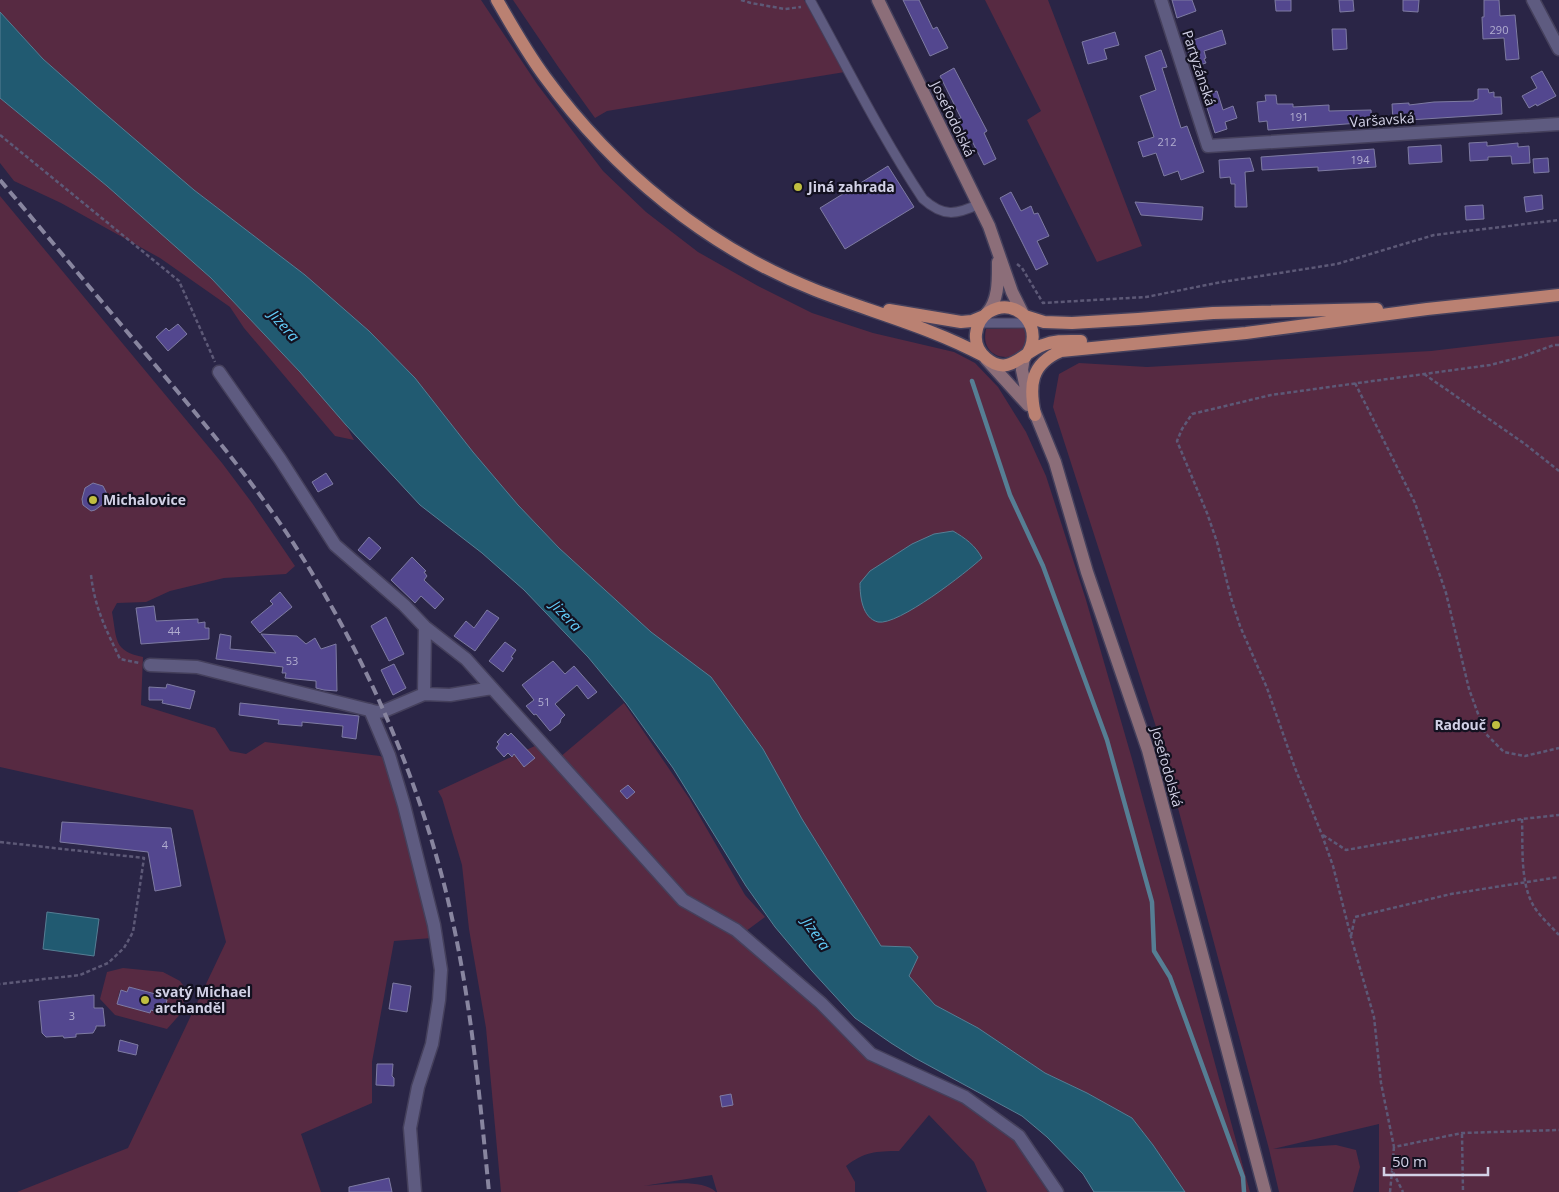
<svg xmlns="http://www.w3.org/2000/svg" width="1559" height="1192" font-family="'Open Sans',sans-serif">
<rect width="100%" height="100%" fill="#2a2546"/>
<path fill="#572a42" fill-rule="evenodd" d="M0,0H481L537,84L603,171L646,212L698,252L758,286L812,313L873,333L954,352L975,363L998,387L1026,432L1046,476L1086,600L1132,759L1250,1192H1185L1153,1145L1132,1118L1087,1093L1045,1073L978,1028L935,1005L909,976L910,947L881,946L802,819L763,749L711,677L651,632L559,548L518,505L473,452L415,378L369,331L305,275L194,190L95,105L43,59L0,12Z
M513,0H804L845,72L607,111L595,118L559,68Z
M985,0H1048L1142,246L1097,262L1027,120L1041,111Z
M0,98L107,186L211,278L300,372L346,425L354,440L335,436L244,328L230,307L160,258L61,203L14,181L0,163Z
M0,196L222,463L252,503L295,566L286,574L224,578L170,591L146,602L117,603L112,612C117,639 113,651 143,657L141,705L215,728L230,751L246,754L265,742L380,756L386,759L432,938L394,941L372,1062V1103L301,1134L321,1192H17L128,1148L226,942L193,810L0,767Z
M1024,328C1037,365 977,368 986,329Z
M1559,336V1192H1379V1124L1273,1149L1336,1145L1356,1150L1360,1167L1353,1192H1279L1269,1149L1158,733L1053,407L1059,374L1079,363L1147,367L1431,351Z
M624,703L689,798L745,895L765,917L738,937L780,973L868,1059L958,1099L1014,1140L1048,1192H987L974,1162L929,1115L899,1151C876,1151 864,1152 846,1166L855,1182V1192H717L712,1175L643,1186C663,1185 701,1178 716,1192H501L486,1028L469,929L462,865L442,798L438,791L537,745L553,763Z
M123,968L163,972L180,981L185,988L183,1011L167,1029L115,1015L100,999L107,972ZM129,987L154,993L156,988L164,990L163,998V1013L151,1010L150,1013L124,1006L125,1000L118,998L120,990L127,992Z"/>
<path fill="#215a71" stroke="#567e94" d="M0,12L43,59L95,105L194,190L305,275L369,331L415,378L473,452L518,505L559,548L651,632L711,677L763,749L802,819L881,946L910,947L918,957L909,976L935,1005L978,1028L1045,1073L1087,1093L1132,1118L1153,1145L1185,1192H1094L1083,1174L1047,1137L1022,1116L915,1058L891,1043L855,1018L812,971L775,927L746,886L673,768L626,703L588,657L524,590L482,553L420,505L346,425L300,372L211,278L107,186L0,98Z
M953,531C965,538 975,545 982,558C967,572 898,626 878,622C862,618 860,596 860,583L870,571L912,544L934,534Z
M47,912L99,919L94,956L43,949Z"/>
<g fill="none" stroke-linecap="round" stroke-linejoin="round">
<path stroke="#567e94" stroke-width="4.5" d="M972,381L1010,495L1043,566L1107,740L1152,902L1154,951L1170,977L1243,1177L1244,1192"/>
</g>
<path fill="#53478f" stroke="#7e7ba2" d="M903,0H919L933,29L937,27L948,48L930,56Z
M1172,0H1192L1196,11L1177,18Z
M1275,0H1291V11H1276Z
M1339,0H1353L1354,11L1340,12Z
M1403,0H1419L1418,12L1403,11Z
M1484,0H1499L1500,16L1515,15L1519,59L1506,60L1504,38L1483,39L1482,17H1484Z
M1332,29H1346L1347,49L1333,50Z
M1222,30L1226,44L1204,51L1206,58L1204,59L1206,63L1193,67L1187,47H1190L1188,42Z
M1115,32L1119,45L1104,49L1107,59L1088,64L1082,42Z
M1161,50L1167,67L1162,68L1181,128L1187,126L1204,172L1181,180L1178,171L1164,176L1156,153L1143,157L1138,142L1154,137L1140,96L1156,90L1145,56Z
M954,68L987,131L984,133L996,159L984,165L971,139L966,141L956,120L961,118L940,76Z
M1542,71L1556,96L1537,106L1536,104L1529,108L1522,96L1537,88L1531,77Z
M1478,89H1488L1489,93L1494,92V97H1501L1502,114L1393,121L1392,104L1409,103V105L1434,102L1474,101V100L1478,99Z
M1217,91L1223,110L1233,106L1237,118L1225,122L1227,129L1215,133L1203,95Z
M1265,95H1276L1277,104H1293V107L1329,105V111L1371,110L1372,122L1268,130L1267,121L1259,122L1257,102L1266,101Z
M1487,142V146L1518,143V147L1529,146L1530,163L1512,164L1511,156L1488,157V160L1470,161L1469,143Z
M1441,145L1442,162L1409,164L1408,147Z
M1374,149L1376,167L1318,171V167L1262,170L1261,157Z
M1250,158L1254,171L1245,172L1247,207H1235V184H1231L1230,177L1220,178L1219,160Z
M1548,158L1549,172L1534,173L1533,159Z
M888,166L914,207L845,249L820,208Z
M1011,192L1021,211L1031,206L1034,214L1038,213L1049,236L1037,241L1048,264L1036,270L1000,198Z
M1542,195L1543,209L1526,212L1524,197Z
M1135,202L1203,207L1202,220L1141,215Z
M1483,205L1484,219L1466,220L1465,206Z
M178,324L187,334L168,351L156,337L166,328L169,331Z
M326,473L333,484L318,492L312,482Z
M93,483L103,486L107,494L103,504L95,510L91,511L83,505L82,499L85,488Z
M369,537L381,548L370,560L358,550Z
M412,557L426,571L424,572L427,576L424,580L444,599L435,609L421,596L415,603L391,580Z
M280,592L292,607L260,633L251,622L273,604L270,601Z
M154,606L156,621L198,619V623L205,622V628H209V639L141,644L136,608Z
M487,610L499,618L475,651L454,636L466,621L474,628Z
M386,617L404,654L389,661L371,626Z
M220,634L231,636L230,649L276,653L261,634L297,636L306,644L315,638L321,649L336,644L337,691L324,690L316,688V681L285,678L286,673H282L283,667L216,659Z
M505,642L516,650L511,657L513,658L503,672L489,661Z
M553,661L565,674L574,666L597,692L588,699L577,685L555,704L565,715L561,719L560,723L550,731L536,714L534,715L526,706L534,700L522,685Z
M394,664L406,688L393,695L381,670Z
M167,684L195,691L190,709L162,703L163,700H149V687L166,688Z
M240,703L359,716L356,739L342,737L343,726L302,722V726L278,724L279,720L239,715Z
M505,733L508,736L511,733L535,758L524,767L514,754L512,757L508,753L504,757L496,748L499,744L497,742Z
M628,785L635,792L627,799L620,791Z
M62,822L171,828L181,886L155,891L148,852L60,842Z
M393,983L411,986L407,1012L389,1009Z
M129,987L163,996V998L167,1000L163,1014L151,1010L150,1013L117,1004L121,990L127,992Z
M94,995V1008H103L105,1026H96V1028L93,1033L76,1034V1037L64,1038L63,1036L46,1037L42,1033L39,1001Z
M120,1040L138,1045L136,1055L118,1051Z
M377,1064H393L392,1076L394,1078V1086L376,1085Z
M731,1094L733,1105L722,1107L720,1096Z
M389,1178L392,1192H349V1187Z"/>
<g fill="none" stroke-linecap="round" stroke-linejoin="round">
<defs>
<path id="lane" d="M810,0C847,67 881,136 923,199C943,217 956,215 979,204
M975,323H1034"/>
<path id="street" d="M1161,0L1208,146L1559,124
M1533,0L1559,49
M219,372L280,459L335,545L404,605L425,627L466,659L683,900L736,930L821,1003L871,1054L965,1097L1019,1136L1057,1192
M150,665L197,667L377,712L384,711L424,694L450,695L492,688
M424,694L425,627
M370,710L389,755L404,805L434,925L441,970L439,1000L432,1044L418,1087L410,1128L415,1192"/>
<path id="secondary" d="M878,0L989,226L1012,292L1023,314
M987,313C999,300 998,279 998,262
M1024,357L1022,370L1027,393L1055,462L1087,572L1148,750L1265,1192
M986,359L1028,405"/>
<path id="primary" d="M497,0C512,26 527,53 545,77C613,170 708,248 815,290C871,312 930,327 984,356
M889,310L961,322L972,321L984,316
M1025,316L1044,322L1072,323L1138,319L1213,313L1377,309
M1025,357C1047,331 1018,294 989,312C981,317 977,325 976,334C975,343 979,352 986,358C1009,378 1023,352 1043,345C1055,340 1068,341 1081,341
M1035,415C1029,386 1030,364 1061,351L1246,333L1427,309L1559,295"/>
</defs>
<use href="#lane" stroke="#45405c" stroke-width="11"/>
<use href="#street" stroke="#45405c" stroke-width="15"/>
<use href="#secondary" stroke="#45405c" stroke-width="15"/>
<use href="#primary" stroke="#45405c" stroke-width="15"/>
<path stroke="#5d5977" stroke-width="2.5" stroke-dasharray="4 2.5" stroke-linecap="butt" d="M741,0L751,3L785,9L801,7
M0,135L179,281L215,362
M1017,264L1022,268L1043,303L1146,297L1222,282L1337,264L1434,235L1559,220
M1559,345H1554L1521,357L1490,365L1271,395L1192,414L1182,429L1177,441L1207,513L1217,542L1231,598L1240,626L1267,688L1295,768L1322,835L1333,866L1351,937L1374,1017L1381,1083L1394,1147L1462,1133L1559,1130
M1424,374L1525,444L1559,471
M1355,383L1415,503L1446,593L1469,689L1485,733L1504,752L1525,756L1559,748
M91,575C95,609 106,629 120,659L139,663
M1522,819C1523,844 1520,880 1532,903C1538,915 1550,925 1559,935
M1323,835L1346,850L1522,819L1559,815
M0,842L144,858L133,932L124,948L108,963L80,975L0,984
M1351,936L1355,917L1451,894L1559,877
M1462,1134L1463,1192
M1394,1147L1392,1170L1403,1192
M1390,1192L1392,1171"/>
<use href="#lane" stroke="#5e5b80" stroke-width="9"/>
<use href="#street" stroke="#5e5b80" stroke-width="12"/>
<use href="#secondary" stroke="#8c6e79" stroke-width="12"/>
<use href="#primary" stroke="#ba8172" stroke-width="12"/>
<path stroke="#88859f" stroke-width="4" stroke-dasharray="10 5" stroke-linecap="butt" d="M0,180C48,237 96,295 145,353C195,412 245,471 288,535C359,643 413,763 445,888C470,988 479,1090 489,1192"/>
</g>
<g fill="#c0be40" stroke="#131120" stroke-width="2">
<circle cx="798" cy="187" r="5"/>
<circle cx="93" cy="500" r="5"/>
<circle cx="1496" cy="725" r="5"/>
<circle cx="145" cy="1000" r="5"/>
</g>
<g text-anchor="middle" stroke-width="4.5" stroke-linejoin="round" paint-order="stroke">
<g font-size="11" fill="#b2aed0">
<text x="1499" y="34">290</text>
<text x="1299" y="121">191</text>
<text x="1167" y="146">212</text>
<text x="1360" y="164">194</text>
<text x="174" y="635">44</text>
<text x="292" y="665">53</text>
<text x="544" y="706">51</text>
<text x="165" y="849">4</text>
<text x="72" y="1020">3</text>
</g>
<g font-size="14" fill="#d2d1e6" stroke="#131120">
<text transform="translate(1199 68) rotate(72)" y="5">Partyzánská</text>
<text transform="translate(953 119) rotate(64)" y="5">Josefodolská</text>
<text transform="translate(1382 120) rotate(-4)" y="5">Varšavská</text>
<text transform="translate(1167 767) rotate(74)" y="5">Josefodolská</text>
</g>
<g font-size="14" font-weight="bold" fill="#d2d1e6" stroke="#131120" text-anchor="start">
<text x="808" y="192">Jiná zahrada</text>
<text x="103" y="505">Michalovice</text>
<text x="1486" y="730" text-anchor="end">Radouč</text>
<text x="155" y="997">svatý Michael<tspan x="155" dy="16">archanděl</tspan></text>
</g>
<g font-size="15" font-style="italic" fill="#62cdf9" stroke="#131120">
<text transform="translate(284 326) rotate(48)" y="5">Jizera</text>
<text transform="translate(566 616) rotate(46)" y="5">Jizera</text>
<text transform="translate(816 934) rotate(55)" y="5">Jizera</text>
</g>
</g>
<path d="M1384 1167v8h104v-8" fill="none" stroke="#d2d1e6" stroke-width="2.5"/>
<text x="1392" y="1167" font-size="15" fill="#d2d1e6" stroke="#131120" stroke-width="4" paint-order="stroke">50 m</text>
</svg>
